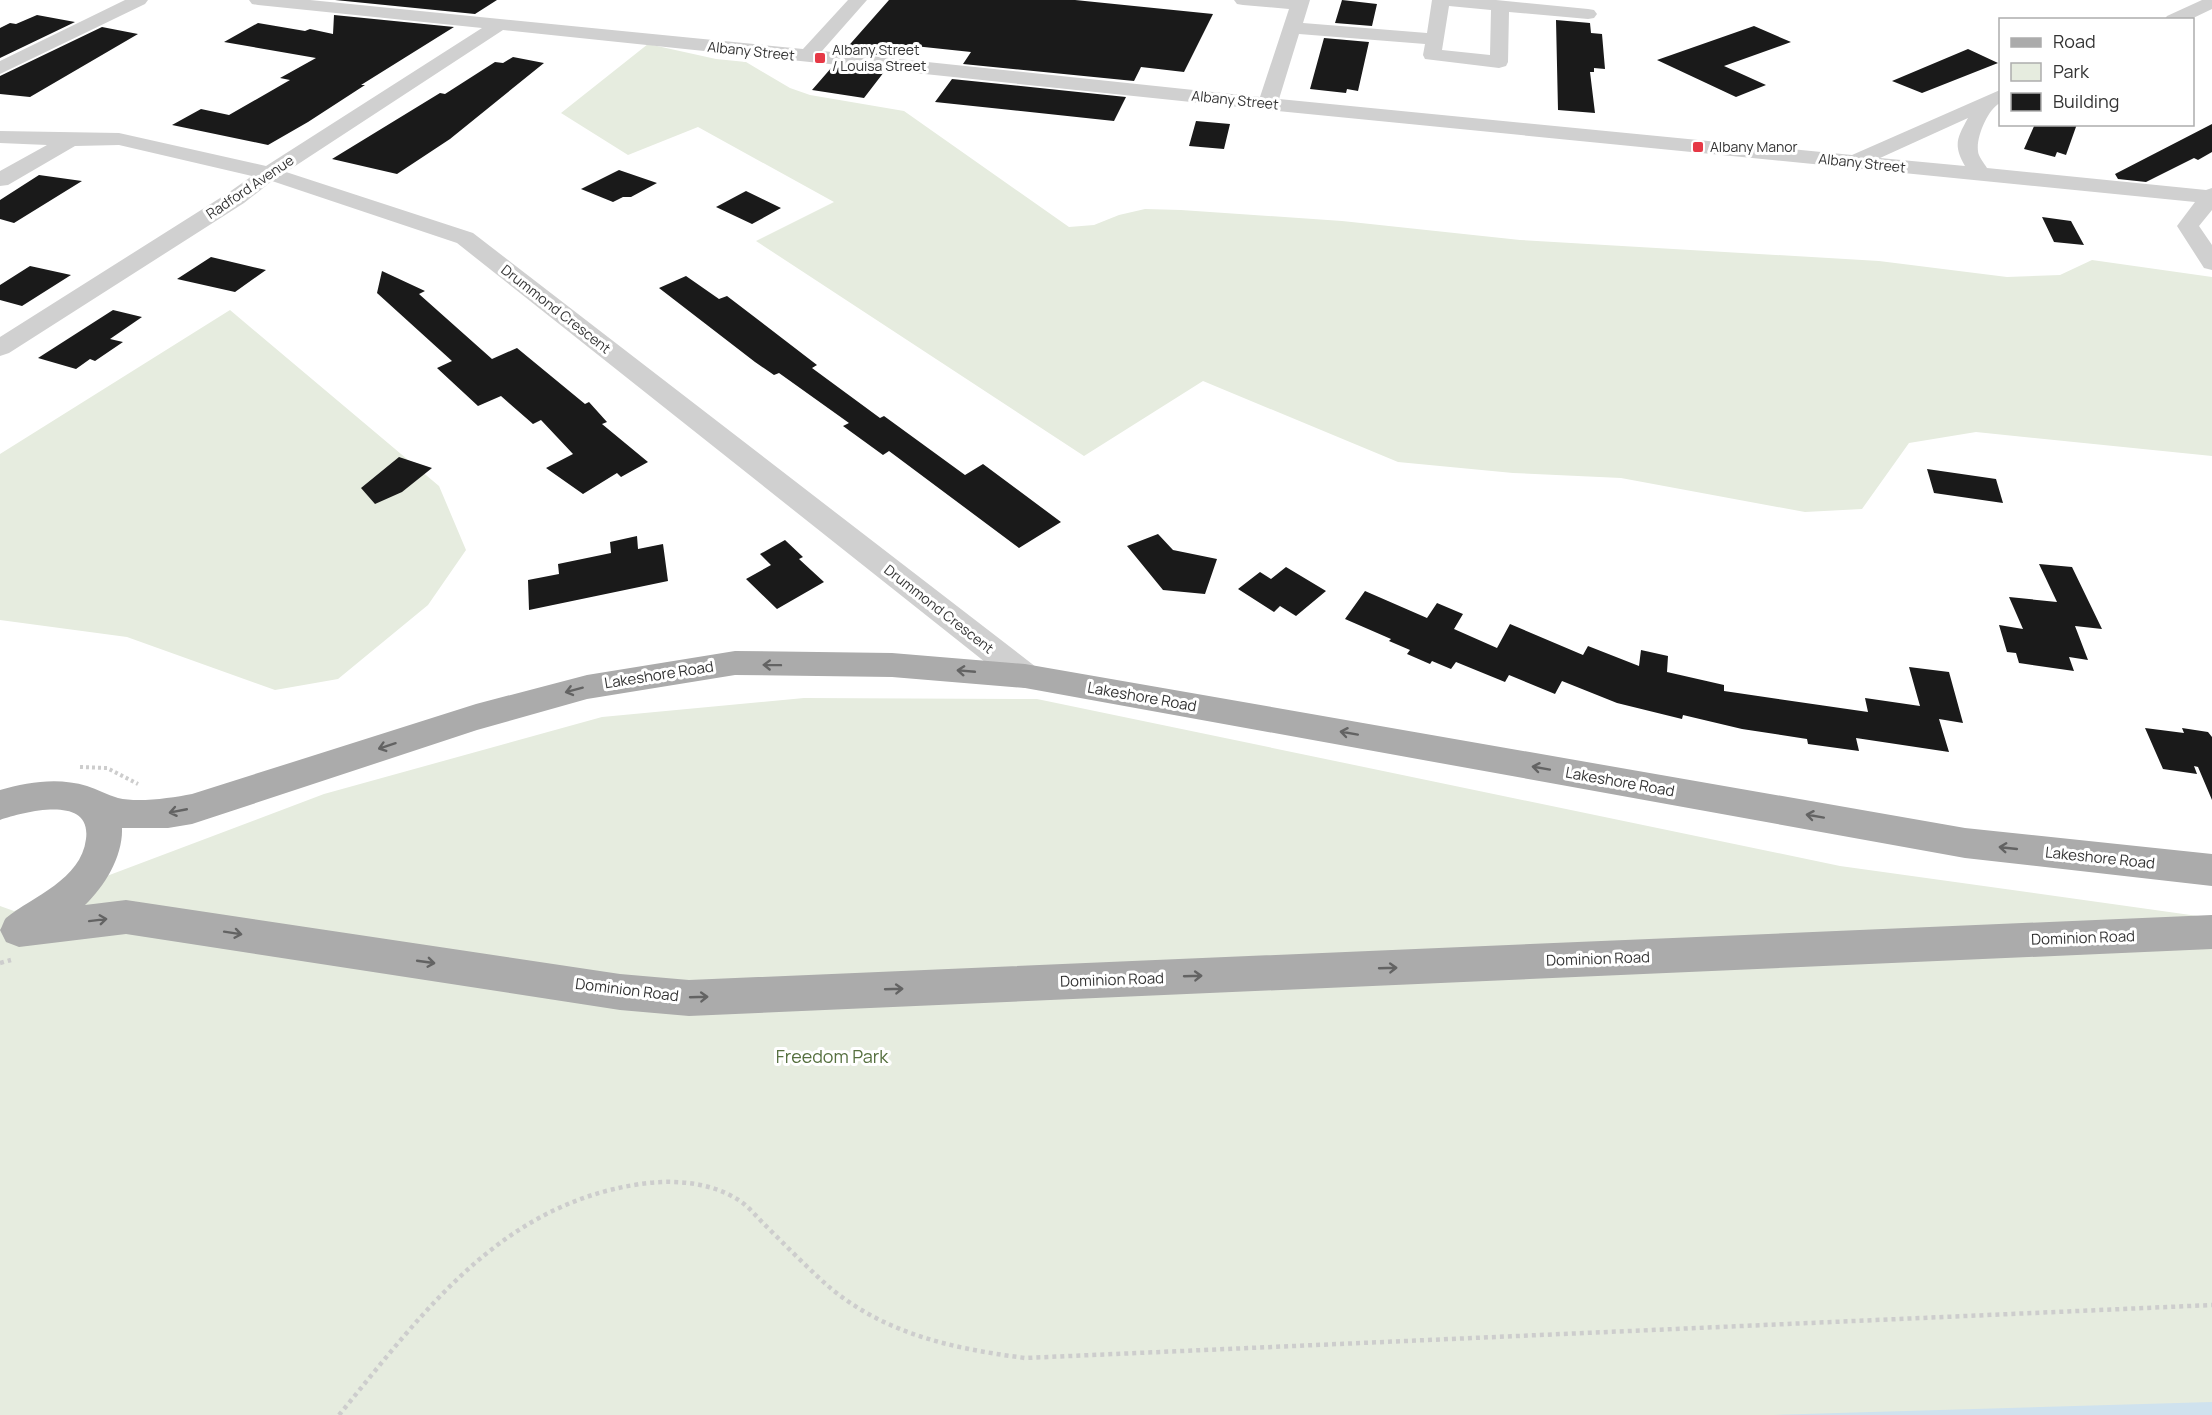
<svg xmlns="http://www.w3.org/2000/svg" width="2212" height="1415" font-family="Manrope,sans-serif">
<rect width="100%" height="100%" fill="#fff"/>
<path fill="#e6ecdf" d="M648,44L716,59L746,62L790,88L810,95L904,111L1069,227L1094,225L1119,215L1145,209L1181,210L1342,221L1520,240L1879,261L2007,277L2060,275L2092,260L2212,277V456L1976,432L1909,443L1862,509L1805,512L1621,478L1513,473L1398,462L1203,381L1084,456L756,241L834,202L698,127L628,155L561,113Z
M230,310L439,486L466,550L428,605L338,679L275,690L127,637L0,620V454Z
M804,698L1037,699L1840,866L2212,918V1415H0V906L14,911L324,794L602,717Z"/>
<path fill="#cfe2ee" d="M2212,1402V1415H1773Z"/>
<path fill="#1a1a1a" d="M335,0H497L475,14Z
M889,0H1075L1213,14L1184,72L1141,67L1134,81L963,64L971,52L905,45L896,57L844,51Z
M1342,0L1377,4L1372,26L1335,23Z
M37,15L75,22L0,58V28L10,23L16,24Z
M334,15L454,27L361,85H365L308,122L268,145L172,125L201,109L229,115L290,80L280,78L316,58L224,42L258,23L305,31L310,29L333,34Z
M1556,20L1590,23L1591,33L1602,34L1605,69L1594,68V72H1590L1595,113L1558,110Z
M1754,26L1791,42L1724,66L1766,85L1736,97L1657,60Z
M102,27L138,34L30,97L0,94V76Z
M1324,38L1369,42L1358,91L1347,89L1346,93L1310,89Z
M1968,49L1998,63L1922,93L1892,81Z
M513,57L544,63L450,139L397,174L332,159L440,93L445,94L495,62L503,63Z
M832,67L884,72L864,98L812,90Z
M952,79L1126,97L1114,121L935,102Z
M1196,121L1230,124L1224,149L1189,146Z
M2035,124H2077L2066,155L2057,152L2055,157L2024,149Z
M2212,124V152L2198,160L2194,158L2146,182L2118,179L2115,174Z
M619,170L657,183L631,197H623L613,202L581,189Z
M39,175L82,181L14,223L0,219V200Z
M746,191L781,208L752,224L716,207Z
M2042,217L2071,221L2084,245L2054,242Z
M211,257L266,270L235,292L177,279Z
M30,266L71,275L22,306L0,300V285Z
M382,271L425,291L419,294L492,359L517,348L585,404L589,402L607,422L602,424L648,462L621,477L617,473L583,494L546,468L573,454L541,420L533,424L501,396L478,406L437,368L452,361L377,293Z
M686,276L719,299L727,296L817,365L812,368L880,418L884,416L965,475L983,464L1061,522L1019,548L889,451L883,455L843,426L849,423L779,373L774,375L755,362L659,288Z
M113,310L142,317L110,339L123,342L95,361L90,359L76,369L38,358Z
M399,457L432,468L402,492L375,504L361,488Z
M1927,469L1996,479L2003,503L1934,493Z
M1158,534L1173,550L1217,559L1205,594L1163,590L1127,546Z
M637,536L638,549L663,544L668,581L529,610L528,580L559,574L558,564L611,553L610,542Z
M785,540L803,557L799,559L824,582L777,609L746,579L771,565L760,554Z
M2039,564L2072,567L2102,629L2075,626L2088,660L2069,657L2074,671L2019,663L2016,653L2007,652L1999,625L2023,629L2009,597L2057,602Z
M1286,567L1326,591L1296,616L1280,606L1274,612L1238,589L1260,572L1271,579Z
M1365,591L1427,618L1437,603L1463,614L1454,629L1497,648L1510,624L1583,655L1588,646L1639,666L1641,650L1668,656L1667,672L1724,685V691L1868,712L1865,698L1920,706L1909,667L1949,672L1963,723L1939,719L1949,752L1856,738L1859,751L1808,744L1807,739L1742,729L1683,715L1682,719L1617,703L1562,681L1555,694L1509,675L1505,682L1456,662L1451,669L1432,661L1430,664L1407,654L1410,650L1389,641L1391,639L1345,619Z
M2145,728L2184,733L2182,728L2208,732L2212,737V800L2198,767L2194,766L2197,774L2163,769Z"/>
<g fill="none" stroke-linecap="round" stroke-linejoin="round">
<path stroke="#cdcdcd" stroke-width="4" stroke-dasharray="3 3" stroke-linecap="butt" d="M80,767L107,768L138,784"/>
<path stroke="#cdcdcd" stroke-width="4.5" stroke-dasharray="4 4" stroke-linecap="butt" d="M0,963L11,960
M339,1415C423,1313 499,1205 640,1184C673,1179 712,1182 740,1201C749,1207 756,1216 763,1223C781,1241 800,1260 818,1277C876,1332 948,1348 1025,1358L2212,1305"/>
<path fill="#d0d0d0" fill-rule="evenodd" d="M125,0H148L145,4L0,74V61Z
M249,0H310L803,49L848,0H867L822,51L1260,97L1289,9L1243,5L1237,4L1234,0H1310L1303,23L1427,33L1432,0H1496L1588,9L1594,10L1597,14L1594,18L1588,19L1509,12L1508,62L1506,66L1499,68L1425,59L1423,55L1425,44L1299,34L1279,99L1852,155L2000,90V103C1988,109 1976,137 1978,151C1978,156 1984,163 1987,168L2206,190L2212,188V210L2199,226L2212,245V270L2204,268L2177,226L2195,202L1268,110L503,30L286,172L473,233L1036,667L1041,676L1036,685L1025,688L1014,685L457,243L272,181L244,203L9,353L0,356V337L228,193L252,176L119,145L75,146L8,185L0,186V171L47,145L0,143V131L119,133L266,166L482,28L258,5L252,4ZM1449,6L1491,10L1490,55L1442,50ZM1968,118C1957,138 1953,145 1965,166L1880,158Z
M2202,0H2212V9L2189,20H2164L2167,16Z"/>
<path fill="#ababab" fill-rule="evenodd" d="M735,651L892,653L1025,664L1965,828L2212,854V886L1965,858L1025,688L892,677L735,675L587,699L477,730L192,824L168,828H122C123,856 105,886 85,905L126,900L620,974L689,980L2212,915V949L689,1016L620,1010L126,934L19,947L6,942L0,930C2,927 4,920 6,918C33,896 81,880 86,839C92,794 24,812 0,820V790C28,782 58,777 87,786C97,789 107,795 118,798C138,803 171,798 192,794L476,704L587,675Z"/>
</g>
<defs><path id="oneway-shaft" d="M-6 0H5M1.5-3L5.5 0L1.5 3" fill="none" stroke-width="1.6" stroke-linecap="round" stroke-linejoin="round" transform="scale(1.5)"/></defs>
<g stroke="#636363">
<use href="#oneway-shaft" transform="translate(772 665) rotate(-179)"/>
<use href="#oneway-shaft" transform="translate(966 671) rotate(-175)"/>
<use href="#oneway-shaft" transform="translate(574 690) rotate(165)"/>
<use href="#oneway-shaft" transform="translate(1349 733) rotate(-170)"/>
<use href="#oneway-shaft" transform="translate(387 746) rotate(162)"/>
<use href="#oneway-shaft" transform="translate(1541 768) rotate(-170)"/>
<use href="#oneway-shaft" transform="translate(178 811) rotate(169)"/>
<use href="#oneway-shaft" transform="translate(1815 816) rotate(-170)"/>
<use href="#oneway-shaft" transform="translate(2008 848) rotate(-174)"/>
<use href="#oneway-shaft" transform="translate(98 920) rotate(-7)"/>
<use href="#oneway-shaft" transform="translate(233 933) rotate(9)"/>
<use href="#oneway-shaft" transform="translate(426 962) rotate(8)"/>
<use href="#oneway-shaft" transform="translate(1388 968) rotate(-2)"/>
<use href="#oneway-shaft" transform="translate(1193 976) rotate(-2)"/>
<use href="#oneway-shaft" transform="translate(894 989) rotate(-2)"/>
<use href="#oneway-shaft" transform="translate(699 997) rotate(-2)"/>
</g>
<g fill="#e63946" stroke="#fff" stroke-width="2">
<rect x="814" y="52" width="12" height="12" rx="3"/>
<rect x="1692" y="141" width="12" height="12" rx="3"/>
</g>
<g text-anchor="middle" stroke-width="6" stroke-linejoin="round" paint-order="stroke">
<g font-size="14" fill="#333" stroke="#fff" text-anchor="start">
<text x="832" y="55">Albany Street<tspan x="832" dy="16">/ Louisa Street</tspan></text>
<text x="1710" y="152">Albany Manor</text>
</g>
<g font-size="14" fill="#333" stroke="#fff">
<text transform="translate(751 51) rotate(6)" y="5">Albany Street</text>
<text transform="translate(1235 100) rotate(6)" y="5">Albany Street</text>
<text transform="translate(1862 163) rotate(6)" y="5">Albany Street</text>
<text transform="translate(250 187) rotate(-34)" y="5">Radford Avenue</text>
<text transform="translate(556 309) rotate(38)" y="5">Drummond Crescent</text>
<text transform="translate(939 609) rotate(38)" y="5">Drummond Crescent</text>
</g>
<g font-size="15" fill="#333" stroke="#fff">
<text transform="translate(659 675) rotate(-9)" y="5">Lakeshore Road</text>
<text transform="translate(1142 697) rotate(10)" y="5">Lakeshore Road</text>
<text transform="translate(1620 782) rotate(10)" y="5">Lakeshore Road</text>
<text transform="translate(2100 858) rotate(6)" y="5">Lakeshore Road</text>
<text transform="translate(2083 938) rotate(-2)" y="5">Dominion Road</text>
<text transform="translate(1598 959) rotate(-2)" y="5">Dominion Road</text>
<text transform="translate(1112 980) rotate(-2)" y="5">Dominion Road</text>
<text transform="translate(627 990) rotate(7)" y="5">Dominion Road</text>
</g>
<g font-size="18" fill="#56703f" stroke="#fff">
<text x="832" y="1063">Freedom Park</text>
</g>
</g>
<rect x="1999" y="18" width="195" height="108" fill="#ffffff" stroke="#adadad" stroke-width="1.5"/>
<rect x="2011" y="38" width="30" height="9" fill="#ababab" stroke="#adadad" stroke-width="1.5"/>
<text x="2053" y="48" font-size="18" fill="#333333">Road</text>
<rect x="2011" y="63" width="30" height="18" fill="#e6ecdf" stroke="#adadad" stroke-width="1.5"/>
<text x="2053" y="78" font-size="18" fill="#333333">Park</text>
<rect x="2011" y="93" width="30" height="18" fill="#1a1a1a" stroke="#adadad" stroke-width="1.5"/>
<text x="2053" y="108" font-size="18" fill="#333333">Building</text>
</svg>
